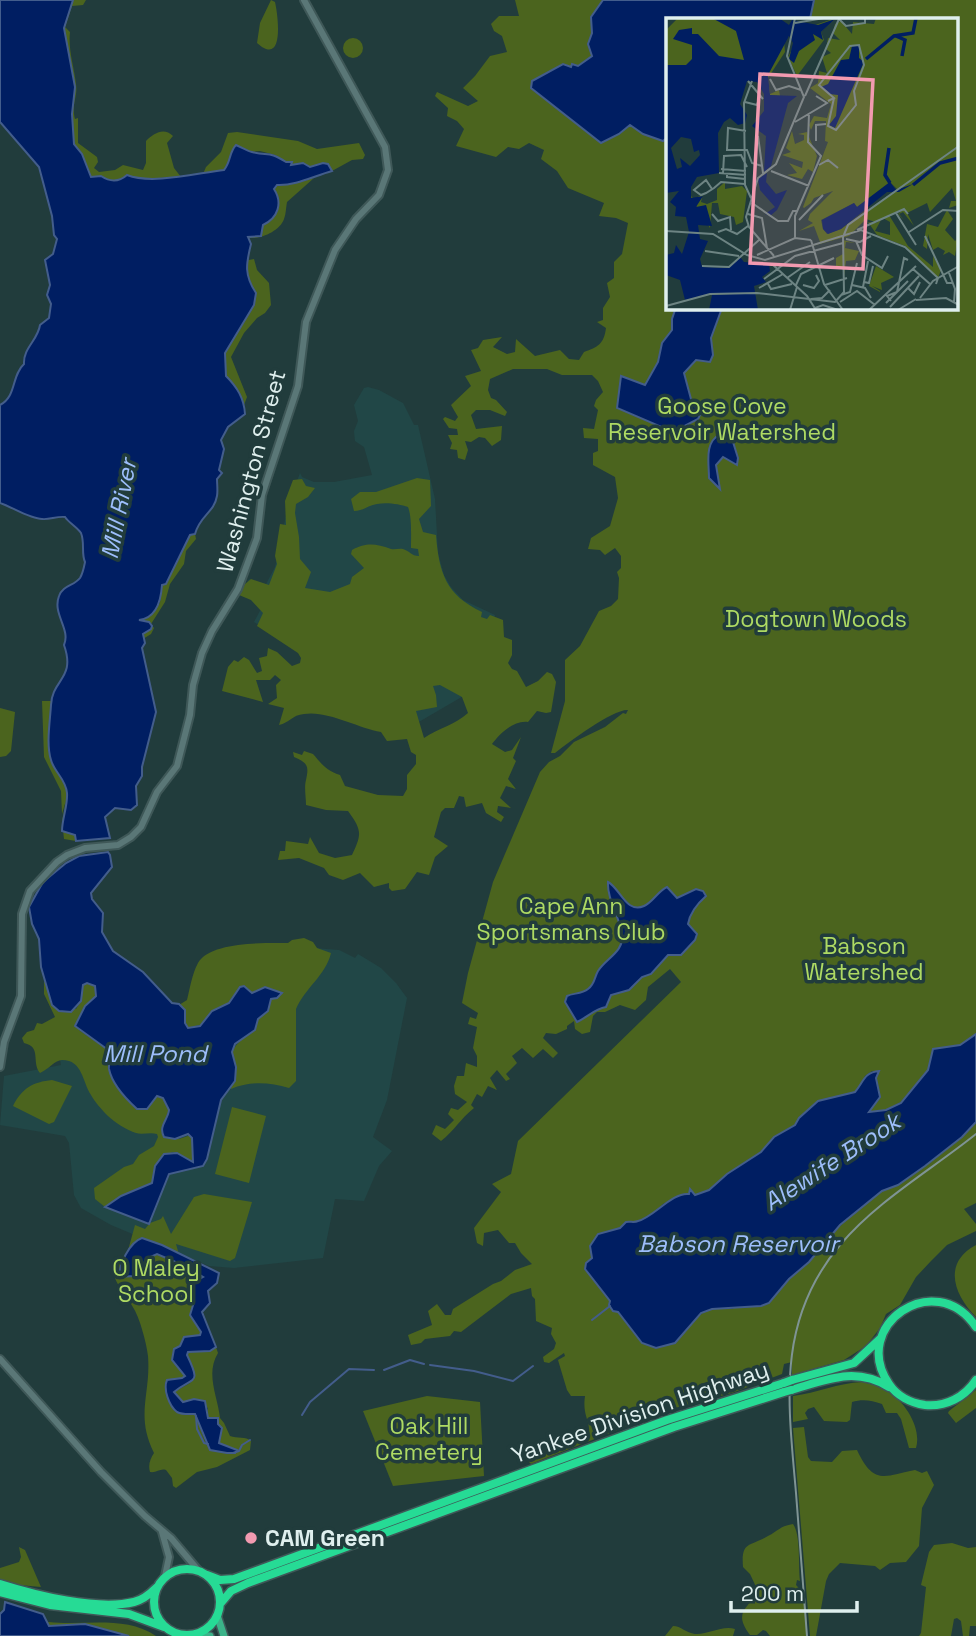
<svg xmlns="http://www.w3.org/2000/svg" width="976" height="1636" font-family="'Space Grotesk',sans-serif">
<rect width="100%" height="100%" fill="#213c3c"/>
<path fill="#214747" d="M368,387L379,390L403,403L414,425H418L435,499L438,553L444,575L451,587L463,600L495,615L494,619L496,677L417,723L254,622L262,607L241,594L249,579L265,586L275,567L288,506L300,473L302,477L314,482H334L372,475L364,447L355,441L354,431L358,421L354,405L364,388Z
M314,948L339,950L355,958L358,954L381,968L396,983L407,998L387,1100L373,1137L392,1151L379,1166L364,1201L335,1199L323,1258L234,1268L209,1266L111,1225L81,1208L74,1195L69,1143L65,1136L0,1125L4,1076L61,1065L56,1035L153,1054Z"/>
<path fill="#4b641e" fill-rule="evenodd" d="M27,0H86L83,5L72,6L65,27L70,32C68,50 74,66 76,84C78,98 71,103 75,119L78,118V143L97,157L98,162L94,168L99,172L115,170L123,165L143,170L146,163V141C154,133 164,127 173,136L167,143L174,168L181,177L137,179L128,175C118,184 111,181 101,176L92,179L86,164L75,147L13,19Z
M271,0L275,2C278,15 285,68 257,43L260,23Z
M515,0H976V1034L960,1045L933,1049L928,1070L901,1102L886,1110L869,1112L870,1108L878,1101C879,1092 875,1081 877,1073L872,1071L865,1076L858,1091L831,1099L773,1140L762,1152L726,1176L712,1190L697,1195L679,1196L663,1204L650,1217L639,1221L627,1222L620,1228L607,1232L588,1272L610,1301L611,1308L618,1312L644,1344L656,1348L675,1343L695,1319L704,1312L711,1309H732L789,1279L849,1217L882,1191L895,1186L928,1164L962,1137L976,1122V1203L964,1209L976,1224V1231L947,1245L931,1261L916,1277L900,1305L886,1314L880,1328L866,1346L844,1360L792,1375V1362L784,1364L782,1374L732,1393L667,1410C656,1416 643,1416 633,1424L531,1464L529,1462L527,1450L538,1452C548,1443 575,1439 589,1437C591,1420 582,1417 585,1396H571L567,1390L558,1360L565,1356L564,1353L549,1363L544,1362L543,1357L554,1349L556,1343L551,1334L552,1328L536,1321L535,1299L532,1296L531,1288L511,1294L461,1332L454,1331L450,1336L425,1339L421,1343L411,1345L408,1335L432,1325L428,1311L437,1304L445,1315H451L453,1309L493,1284L501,1281L515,1270L532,1264L521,1253L515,1243H509L498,1230L484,1233L483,1246L477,1243L474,1228L501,1192L492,1184L511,1174L518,1141L681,982L670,969L648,987L646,1000L635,1010L620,1005L605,1012H597L593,1016L590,1032L582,1034L575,1029L574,1021L567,1026V1029L556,1034L546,1033L543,1038L558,1053L553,1058L543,1049L533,1058L522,1048L512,1056L517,1063L506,1074L510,1079L506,1081L497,1070L490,1078L497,1090L488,1086L482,1097L477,1094L471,1105L474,1108C460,1119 455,1130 441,1141L432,1134L436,1125L445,1129L454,1120L448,1114L451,1108L458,1110L467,1102L455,1094L454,1086L457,1076H464L466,1063L477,1067V1056L473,1048L477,1027L468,1024L470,1017L476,1019L478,1013L462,1003L468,973L493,882L540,772L549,762L560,756L574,742L605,727L623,713L626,714L628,710C613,709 569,742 555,753H551L565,701V660L580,646L599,611L611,606L618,599L619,578L617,572L621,568V556L615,548L605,555L600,550L588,549L591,538L610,526L618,498L615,477L593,465V453L598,451V439L584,438L583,428L594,429L598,410L594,406L596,400L603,392L598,381L592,375H562L547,369H513L490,379L488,390L491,398L496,400L507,412L505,416L490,410H476L471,415L476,429L502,426L501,440L492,446L485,438L479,437L471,442L465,441L468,450L465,460L458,458L457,450L450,449L452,443L448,435H458L457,429L449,428L443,419L445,417L455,421L458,417L451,405L471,386L465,376L481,371L471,350L478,348L483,340L502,337L493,347L507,354L515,352L516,339L535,356L560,350L569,359L579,360L584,352C598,347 604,344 606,328L597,322L603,320V308L610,297L607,283L614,278V262L622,254L628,223L616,218L599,216L604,203L568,188L557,171L541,159L544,150L529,143L519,149L508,147L496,157L456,146L464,129L457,121L447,116L448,108L435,96L437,92L468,106L478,101L463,88L475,76L490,56L507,52L502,36L494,31L491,24L499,16H519ZM668,19H957V308H668Z
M343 48a10 10 0 1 1 20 0a10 10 0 1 1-20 0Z
M237,132L298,141L317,149L359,143L365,155L363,159L352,160L332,171L328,164L309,167L290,165L275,155L260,151L250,152L238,146L223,172L203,174L206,167L221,152L228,133Z
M314,178L287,202C286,207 286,214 284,219C280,231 261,239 250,238L246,235L278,211V196L272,184C288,187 299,182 314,178Z
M249,257V260L254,259L257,270L269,283L271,305L265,313L257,318L244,333L231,357L247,397L244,405L234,384L224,374L223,354L256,293C248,281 244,272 249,257Z
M417,478L430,480L431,506L419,519L423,532L436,535C439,573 446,595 482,612L481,617L487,619L490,615L503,620L504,637L512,640V655L508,663L512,669L517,671L526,687L538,681L547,672L552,674L556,682L551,712L546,713L537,711L528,722C514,720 500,733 492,744L505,752L512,750L521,737L513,758L516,761L508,779L516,789L506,786L500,798L511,808L498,806L497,812L504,817L501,822L486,813L482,803L466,807L464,797L459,796L454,808H445L441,812L434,837L448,846L435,857L429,875L417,872L405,889L392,891L389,888V883L374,887L360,873L343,880L329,875L324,868L299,858L278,860L280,851H285L286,841L308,844L310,837L319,853L335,858L352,855C362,834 362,830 348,811L326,810L306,805C306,797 304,787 306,780C309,766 308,763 294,757L293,752L302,755L304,751L313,754C322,764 325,770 340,775L345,786L378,795L403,796L407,789V775L416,764V755L411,752L407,739L387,741L381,732C358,728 327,710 304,714C292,715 289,723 279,725L284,708L268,704L277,698L276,685L281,680L275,675L270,680H256L263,702L222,691L228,667L234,660L238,662L244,657L249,660L257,673L262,671L259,658L267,656L268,648L277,652L292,666L300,663L301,658L298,653L257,626L263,613L251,600L239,595L245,584L251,579L269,585L277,564L275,556L280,524L286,525L285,501L293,480L302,479L306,486L315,488L308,497L296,504L295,513L299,537L300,559L311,572L305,588L330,592L350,584L352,577L364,568L351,554L352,550C367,542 376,544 391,549C395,550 399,548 403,549C410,551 411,556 419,556L418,549L411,548C411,536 412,517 408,507C400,504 386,502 377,504C369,505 363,511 354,511L351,499L360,492H376ZM440,685L462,697L468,713C455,725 439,728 424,738L416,711L437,707L436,695L433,686Z
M195,534L196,539L186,551L184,564L170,584L165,602L151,624L154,628L151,634L143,639L137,620L160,603L161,584L189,535Z
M72,648L62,751L76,841L64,839L62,821L66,800L62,814L61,791L44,757L42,701H51L68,677Z
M0,708L15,712L11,751L6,756L0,757Z
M304,938L313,942L317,948L331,953C326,975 305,988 296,1009V1081L289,1088C269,1082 250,1081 231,1089L235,1065L232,1052C238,1039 254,1033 258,1019L266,1013L271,999L277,998L276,992L265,987L252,993L248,989L232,997L229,1003L212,1011L203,1024L188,1028L179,1005L187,1000C190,988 192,974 198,963C210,941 267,943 288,943L292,940Z
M44,981L47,984L52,1005L76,1009L81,1001L83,985L86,983L95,986L96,996L79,1030L111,1052V1059L109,1063C112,1081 123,1096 137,1109L140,1110L150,1105L157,1096L163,1098L169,1110L163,1127L179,1139L191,1135L194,1152L193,1162L172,1152L153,1173L152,1183L121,1196L105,1207L95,1199L94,1188L124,1167L133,1164L139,1155L154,1146L158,1137L157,1134C150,1132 142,1135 136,1133C127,1130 114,1122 108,1116C102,1110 95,1102 91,1095C82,1082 83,1060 62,1060C55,1060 49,1069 40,1073C31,1062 42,1047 24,1043L22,1038L27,1032L34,1030L37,1023L42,1024L55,1017L44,994Z
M52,1080L72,1086L54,1122L49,1124L13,1106C22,1088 33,1082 52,1080Z
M232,1107L266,1116L249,1183L215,1174Z
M204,1194L252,1202L235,1258L230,1261L176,1244L182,1265L203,1278L189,1296L194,1302L190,1315L201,1332L200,1336C185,1337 175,1346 172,1360L185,1376L166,1392C174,1407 175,1414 195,1414L206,1444L224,1446L218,1443L222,1432L206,1416L208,1408L194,1399L182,1403L174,1392L190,1383L194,1370L186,1355L188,1352L210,1351L216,1347L218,1353C205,1374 218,1397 220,1418L224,1423L230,1436C237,1439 246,1436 251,1441L250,1450L217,1467L197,1472L176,1488L173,1486L172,1478L166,1470C160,1468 157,1473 150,1472C148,1465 150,1459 154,1453C135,1415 151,1394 148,1356C147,1345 140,1319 134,1309C126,1294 114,1285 112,1266L127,1254L135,1225L145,1229L150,1223L161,1219L163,1216L171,1234L194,1197Z
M976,1245V1317C954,1295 942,1263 976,1245Z
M862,1382C870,1384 881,1386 888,1391C905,1402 922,1428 916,1448H909L901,1419L897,1413H886L882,1404C871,1400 862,1399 852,1402L850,1420L847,1422L824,1421L814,1407L808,1409L805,1413L808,1419L793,1422V1396C817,1393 838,1383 862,1382Z
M976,1390V1408L956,1423L948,1413L949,1411Z
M427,1396L480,1402L484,1476L393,1486L363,1411Z
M804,1427L808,1457L811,1461L832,1462L842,1451L857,1450C874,1486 884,1476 915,1470L922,1473L927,1471L934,1485L922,1508L919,1546L906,1562L890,1563L880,1570L875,1566L840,1563L829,1574L826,1581L816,1636H810L793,1428Z
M793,1524C801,1535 798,1565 800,1581L797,1580L796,1585C807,1595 807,1621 807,1636H770L766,1631L763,1630L757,1635H750C733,1612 747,1610 758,1591L750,1574L743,1567C741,1541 749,1547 768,1536C778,1531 780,1526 793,1524Z
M952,1543L968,1548L976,1547V1626H970L969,1636H963L961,1621L957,1618L954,1619L951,1636H919L921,1633L926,1587L921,1585L929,1552L934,1545Z
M19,1547L25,1550L41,1587L19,1585L0,1579V1568L19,1562L21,1557Z
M5,1606C11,1607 21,1606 26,1609C34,1614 40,1621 49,1622C84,1626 125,1615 156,1636H0L1,1615Z
M673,1626C681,1626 686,1633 695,1634C708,1635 722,1625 735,1629L733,1636H665Z"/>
<path fill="#001e62" stroke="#435d8c" stroke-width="2" d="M0,0H73L64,28L75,87L72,114L74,144L82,154L91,177L101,176C110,182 119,182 127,175C152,185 197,173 224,170C231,162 229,152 236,145C241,147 248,151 252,152C269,156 269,151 286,162H292L291,165L303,163L310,167L323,163L328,164L332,171C314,176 295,186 277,185L274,189C283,203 278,218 263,225L261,236L248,237L251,244C246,264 244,275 256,293L254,305L225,353L226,376C237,387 244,398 245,414L228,427L221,440L224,449L219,470L222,473L217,479C217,484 218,491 217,496C214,513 200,515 195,534L190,535L166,584L162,585C161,600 157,618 139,620L149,622L152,626L151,629L143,634L145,643L142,648L156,712L142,767V776L136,786L137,805L131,810L115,808L105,817L110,838L76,841L75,835L62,831C62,819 68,805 67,793C66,779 54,772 51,760C46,744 50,722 51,705C52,679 76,679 64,645C71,629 52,614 59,596C63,585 74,586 80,578C83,573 84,567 85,562C81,553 85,543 81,533C77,527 69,523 65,517C57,516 49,520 42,519C30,519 12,507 0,503V405C17,396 11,376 24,364C23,348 38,340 40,325L49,318L51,304L47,295L50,285L45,260L53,254L57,239L54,235L52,216L39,167L0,122Z
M603,0H814L810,19H668V137L663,141L643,134L630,125L619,134L601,143L531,88L532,81L563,64L571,67L572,64L578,66L592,56L588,44L592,33L591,17Z
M673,308H722L711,338L713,355L710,362L696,360L684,373L691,399L700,415L698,419L673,432L617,408L621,376L645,385L658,362L662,343L672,330V319L675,310Z
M720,434L733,442L738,458L737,465L723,457L716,465L720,489L709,478C709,462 704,443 720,434Z
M108,852L110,855L112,867L91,893L92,899L103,913L102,932L113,951L143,972L172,1003L179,1004L185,1010V1023L188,1028L200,1026L212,1011L229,1003L240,987L244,986L252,993L265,987L282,993L277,998L271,999L268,1011L258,1019L255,1030L235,1044L232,1052L236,1067L235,1081L221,1100L207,1159L203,1166L169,1174L149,1224L105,1207L121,1196L152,1183L155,1166L164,1154L177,1153L193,1162L192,1138L188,1134L175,1139L164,1137C158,1126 168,1120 169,1110L163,1098L157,1096L147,1109H137C126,1099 112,1084 109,1069C108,1062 112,1059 111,1052L75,1026L85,1006L96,996L95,986L87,983L83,985L81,1001L71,1012L59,1011L52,1005L41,967L39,939L32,924L29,907L43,882L66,863L79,856Z
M608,882C620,888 626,914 644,906C653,902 658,891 667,887L677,898L696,889L703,891L706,896C697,904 690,912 688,924L697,934L695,940L681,955H668L651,974L642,977L629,990L611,995L606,1007C594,1009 588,1017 577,1022L565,1002L567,996C573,993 582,994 588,989C595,984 594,978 598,971C606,958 624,952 622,935C620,917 607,900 608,882Z
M976,1034V1122L962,1137L925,1166L898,1185L882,1191L840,1225L809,1262L789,1279L769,1303L761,1306L712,1309L701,1313L675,1343L656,1348L642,1343L618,1312L613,1311L609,1305L610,1301L585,1269L586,1263L592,1258L590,1246L598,1234L620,1228L626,1222C630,1221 634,1223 638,1221C654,1217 672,1192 689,1194L690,1189L695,1195L709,1190L727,1174L761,1152L774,1137L795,1125L799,1118L818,1101L855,1092C863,1083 864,1072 879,1071L876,1078L880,1097L869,1112L886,1110L901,1103L928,1070L933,1049L960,1045Z
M142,1238L162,1245L219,1273L217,1283L208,1291L210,1303L202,1312L216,1347L210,1351L188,1352L187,1355C202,1386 193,1376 174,1392L183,1402L194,1399L205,1401L208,1418H218V1424L222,1428L219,1443L237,1450L235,1453H227L210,1450L195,1414C189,1414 183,1415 177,1412C169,1406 163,1389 167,1380L182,1378L185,1376L172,1360L174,1349L180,1346L184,1337L200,1335L201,1332L190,1315L194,1302L187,1290L190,1284L203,1277L185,1266L157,1254L150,1257L133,1276L120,1277C118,1265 130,1242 142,1238Z
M5,1602L43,1614L49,1626L85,1624L129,1636H0V1614L4,1610Z"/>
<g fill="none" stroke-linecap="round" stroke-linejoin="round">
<path stroke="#435d8c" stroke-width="2" d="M592,1320L610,1306
M430,1365L474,1371L513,1381L533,1366
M384,1370L410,1360L424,1364
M302,1415L310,1402L349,1369L374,1370
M196,1416L197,1429L204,1443L208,1444
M233,1453L239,1451L242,1445L250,1440"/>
<defs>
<path id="secondary" d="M0,1067L4,1042L21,996L22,914L30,891L57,862L67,855L85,848L118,845L131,837L141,827L157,792L177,766L190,715L193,685L202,653L212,631L238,589L257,538L262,495L298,386L306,322L335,250L356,219L379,195L388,170L385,147L304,0
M0,1359L101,1472L145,1516L171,1538L198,1570
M162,1532L169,1557L165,1576"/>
<path id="primary" d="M217,1615L224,1636
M191,1635L210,1636"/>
<path id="highway" d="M976,1327C935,1266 849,1326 889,1384C897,1396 911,1403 925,1405C946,1407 965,1397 976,1380
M792,1380L854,1363L880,1339
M791,1390C826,1380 855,1366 889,1387
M154 1602a33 33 0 1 1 66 0a33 33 0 1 1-66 0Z
M207,1575L220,1580L234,1579L667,1420L784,1383
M0,1584C35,1595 97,1611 134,1602C142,1600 150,1594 156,1588
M0,1592L50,1605L129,1614L164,1627
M220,1604L231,1591L248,1583L674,1427L784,1392"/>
</defs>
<use href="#secondary" stroke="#3f5858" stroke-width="10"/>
<use href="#primary" stroke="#3f5858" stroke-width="10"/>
<use href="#highway" stroke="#3f5858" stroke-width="11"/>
<use href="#secondary" stroke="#5a7777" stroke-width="6"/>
<use href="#primary" stroke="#3bb389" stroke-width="7"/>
<use href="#highway" stroke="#26db95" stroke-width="8"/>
<path stroke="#7f9494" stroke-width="2" d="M807,1636C803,1588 800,1541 796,1493C788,1401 776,1321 840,1245C877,1201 931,1170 976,1134"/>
<defs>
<path id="highway-bridge" d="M784,1383L792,1380
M784,1392L791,1390"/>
</defs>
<use href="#highway-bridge" stroke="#3f5858" stroke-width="11" stroke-linecap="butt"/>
<use href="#highway-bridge" stroke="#26db95" stroke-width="8"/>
</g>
<circle fill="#f29ab0" stroke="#213c3c" stroke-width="2.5" cx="251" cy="1538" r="7"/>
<g text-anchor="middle" stroke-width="7" stroke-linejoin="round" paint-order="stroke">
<g font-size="23" fill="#aeda63" stroke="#213c3c">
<text x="722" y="414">Goose Cove<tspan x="722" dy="26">Reservoir Watershed</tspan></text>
<text x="816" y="627">Dogtown Woods</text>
<text x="571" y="914">Cape Ann<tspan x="571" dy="26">Sportsmans Club</tspan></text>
<text x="864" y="954">Babson<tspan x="864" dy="26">Watershed</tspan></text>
<text x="156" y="1276">O Maley<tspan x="156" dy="26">School</tspan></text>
<text x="429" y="1434">Oak Hill<tspan x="429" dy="26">Cemetery</tspan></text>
</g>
<g font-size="23" fill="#dfefee" stroke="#213c3c">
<text transform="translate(251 471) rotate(-75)" y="8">Washington Street</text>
<text transform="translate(640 1412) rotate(-19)" y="8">Yankee Division Highway</text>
</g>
<g font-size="23" font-weight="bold" fill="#dfefee" stroke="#213c3c" text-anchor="start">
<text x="265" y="1546">CAM Green</text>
</g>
<g font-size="24" font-style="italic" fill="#9dbefb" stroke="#213c3c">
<text transform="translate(119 509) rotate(-79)" y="8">Mill River</text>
<text x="155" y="1062">Mill Pond</text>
<text transform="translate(832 1162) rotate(-33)" y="8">Alewife Brook</text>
<text x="738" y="1252">Babson Reservoir</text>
</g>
</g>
<g transform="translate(666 18)">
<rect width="292" height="292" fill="#213c3c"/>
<path d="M12,0H60L69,9L81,41L0,96V12ZM170,0L155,14L158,22L131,58L122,39L128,27L125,17L118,22L119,34L102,60L104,76L113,72L114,78L104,77L90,46L97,16L114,11L138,18L140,10ZM210,0H292V187L283,190L285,183H290L286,170L264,194L261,185L241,195L248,208L237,194L233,196L238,202L232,196L239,190L223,197L242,228L267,249V238L275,252L272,260L239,228L211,217L202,204L210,205L215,202L209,213L224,217V204L217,200L209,204L200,201L183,218L146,228L154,224L148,208L133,213L147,205L142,202L144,196L167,173L148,180L145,185L138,190L137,189L162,124L159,123L160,103H149L145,112L143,107L148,98L161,100L165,86L144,70L152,65L153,53L161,55L156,39L165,35L160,31L162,20L174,22L167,15L169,6L175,3L186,16L187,4L208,6ZM224,164L231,171L175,211L161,216L157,211L155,202L188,185L191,189ZM126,113L129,126L138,122V117L132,116L141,114L151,138L147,154L142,151L136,161L121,157L131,155L123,145L136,150L137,144L116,137L125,134L120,130ZM59,164V171L76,168L81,173L77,204L70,207L68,199L54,196L52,185H46L44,210L23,176L28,181L37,176L35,184L41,186L51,182V171ZM281,192L287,201L279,212L289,223L292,220L289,238L283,234L277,237L279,233L272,229L267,232L262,216L261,231L257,228L261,206L272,209ZM177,222L189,225L180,224L179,230L193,233L189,242L180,243L178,258V252L170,248V240L177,236ZM210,248L228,259L215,265L216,272L206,268L214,273V274L203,268Z" fill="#4b641e" fill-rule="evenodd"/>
<path d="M46,0H113L123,7L126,2L152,7L169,1L155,14L157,22L147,16L149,22L133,33L128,45L123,41L127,25L123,18L102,57L104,77L131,78L122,85L105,148L98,154L100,118L86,108L98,93V76L91,64L81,63L74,86L81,97L79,105L72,107L64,100L58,104L52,115L53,155L31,159L25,169V180L37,178L30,189L40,187L46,208L32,207L34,221L42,223L34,241L36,249L62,250L74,239L78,244L103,246L104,253L96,259L100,264L88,268L92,292H43L46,277L87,275H49L19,282L14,262L0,257V237L8,235L10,227L16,236L23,214L20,199L9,198L10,189L4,184L13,173L0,175V47H20L26,41V27L7,21L13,12L26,10V16H32L53,38L78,42L70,13ZM15,119L25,121L28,134L33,132L34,137L24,148L14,140L16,149L11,151L5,130ZM193,27V40L198,44L169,110L163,107L170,98L172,77L163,76L155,69L162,66L175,42L183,41L186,28ZM101,155L100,164L110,176L121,172L111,192L104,198L99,196L109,189L94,172L92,161ZM224,164L230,172L247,166L233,174H221L175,211L162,216L157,211L156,202L188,185L191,189Z" fill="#001e62" fill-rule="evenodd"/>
<path fill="none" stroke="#001e62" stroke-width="3.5" d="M230,18L239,22L236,38M200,41L228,18L247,15L250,0M223,130L219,157L224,165M247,167L274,145L293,140"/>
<path fill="none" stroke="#6d8483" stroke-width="2" d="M173,1L180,8L199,5V0M129,5L158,0M104,61L110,72L123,68L135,72M82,63L97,81M139,78L173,1M162,83L168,80L153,67L184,28L193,27L198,47L188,73L190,87L170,112L162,108L168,80M79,84L91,87L94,77M129,104L161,85L150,78M80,113L62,110L61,132H81L86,145L96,148M92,118L97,155M150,123V107L160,106M153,147L162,142L172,150M55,151L80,153M105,153L143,168M53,155L80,157M57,155L58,138L75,137L81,149M61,155V159L79,161M46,171L40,162L28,172L35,177L40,175L48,170L55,164L79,166M85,180L79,167L78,85L86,63M86,185L112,203H122L127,193H131M230,195L250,227M46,196L52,203L64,199L65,212M82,196L96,200L101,230M133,202L157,177M191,212L238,191L242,196M0,213L47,216L81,237L99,242L195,212L239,229L272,260L270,266M52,214L60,211L71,216L82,208M243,214L277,192L293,193M259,218L281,265H287M129,220V198L155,138L142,124L143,95M180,221L194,224L205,218M145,222L158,266L177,292M190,223L196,237L216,250L222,238M39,233L73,238M91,237L129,220L145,222M108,238L83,209L80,199L92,160L110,146L138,79L121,38L129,0M106,246L141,278L150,292M36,248L63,249L93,222M247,251L264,266M283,255L289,271L288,284M121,260L144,244M98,261L129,238L177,225M198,264L203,265L207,248M102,266L105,271L126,266M130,267L135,256L168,240M137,267L148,270L153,263L150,257M159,267L181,260M186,267L199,270L205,280M197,269L202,243M93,270L117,256M242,270L248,276L254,264M175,277L184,274L191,245M254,280L267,263L293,248M145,281L156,280L164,272M250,282L280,280L293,287M225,283L221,278L231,274L238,240L242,242M174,284L191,273L209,287M220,285L242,263M0,288L44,276L91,275L169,284L178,274L177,219L182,207L293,128M224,289L253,258M149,290L157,287L172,292M124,292L131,269M203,292L250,248M232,292L250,281"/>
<path fill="#f29ab0" fill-opacity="0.15" stroke="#f29ab0" stroke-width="3.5" d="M94,56L207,62L197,251L84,245Z"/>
<rect width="292" height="292" fill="none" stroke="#dfefee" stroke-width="3.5"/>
</g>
<path d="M731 1601v10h126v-10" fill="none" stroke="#dfefee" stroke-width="3.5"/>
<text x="741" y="1601" font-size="21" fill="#dfefee" stroke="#213c3c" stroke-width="5" paint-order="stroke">200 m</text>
</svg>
